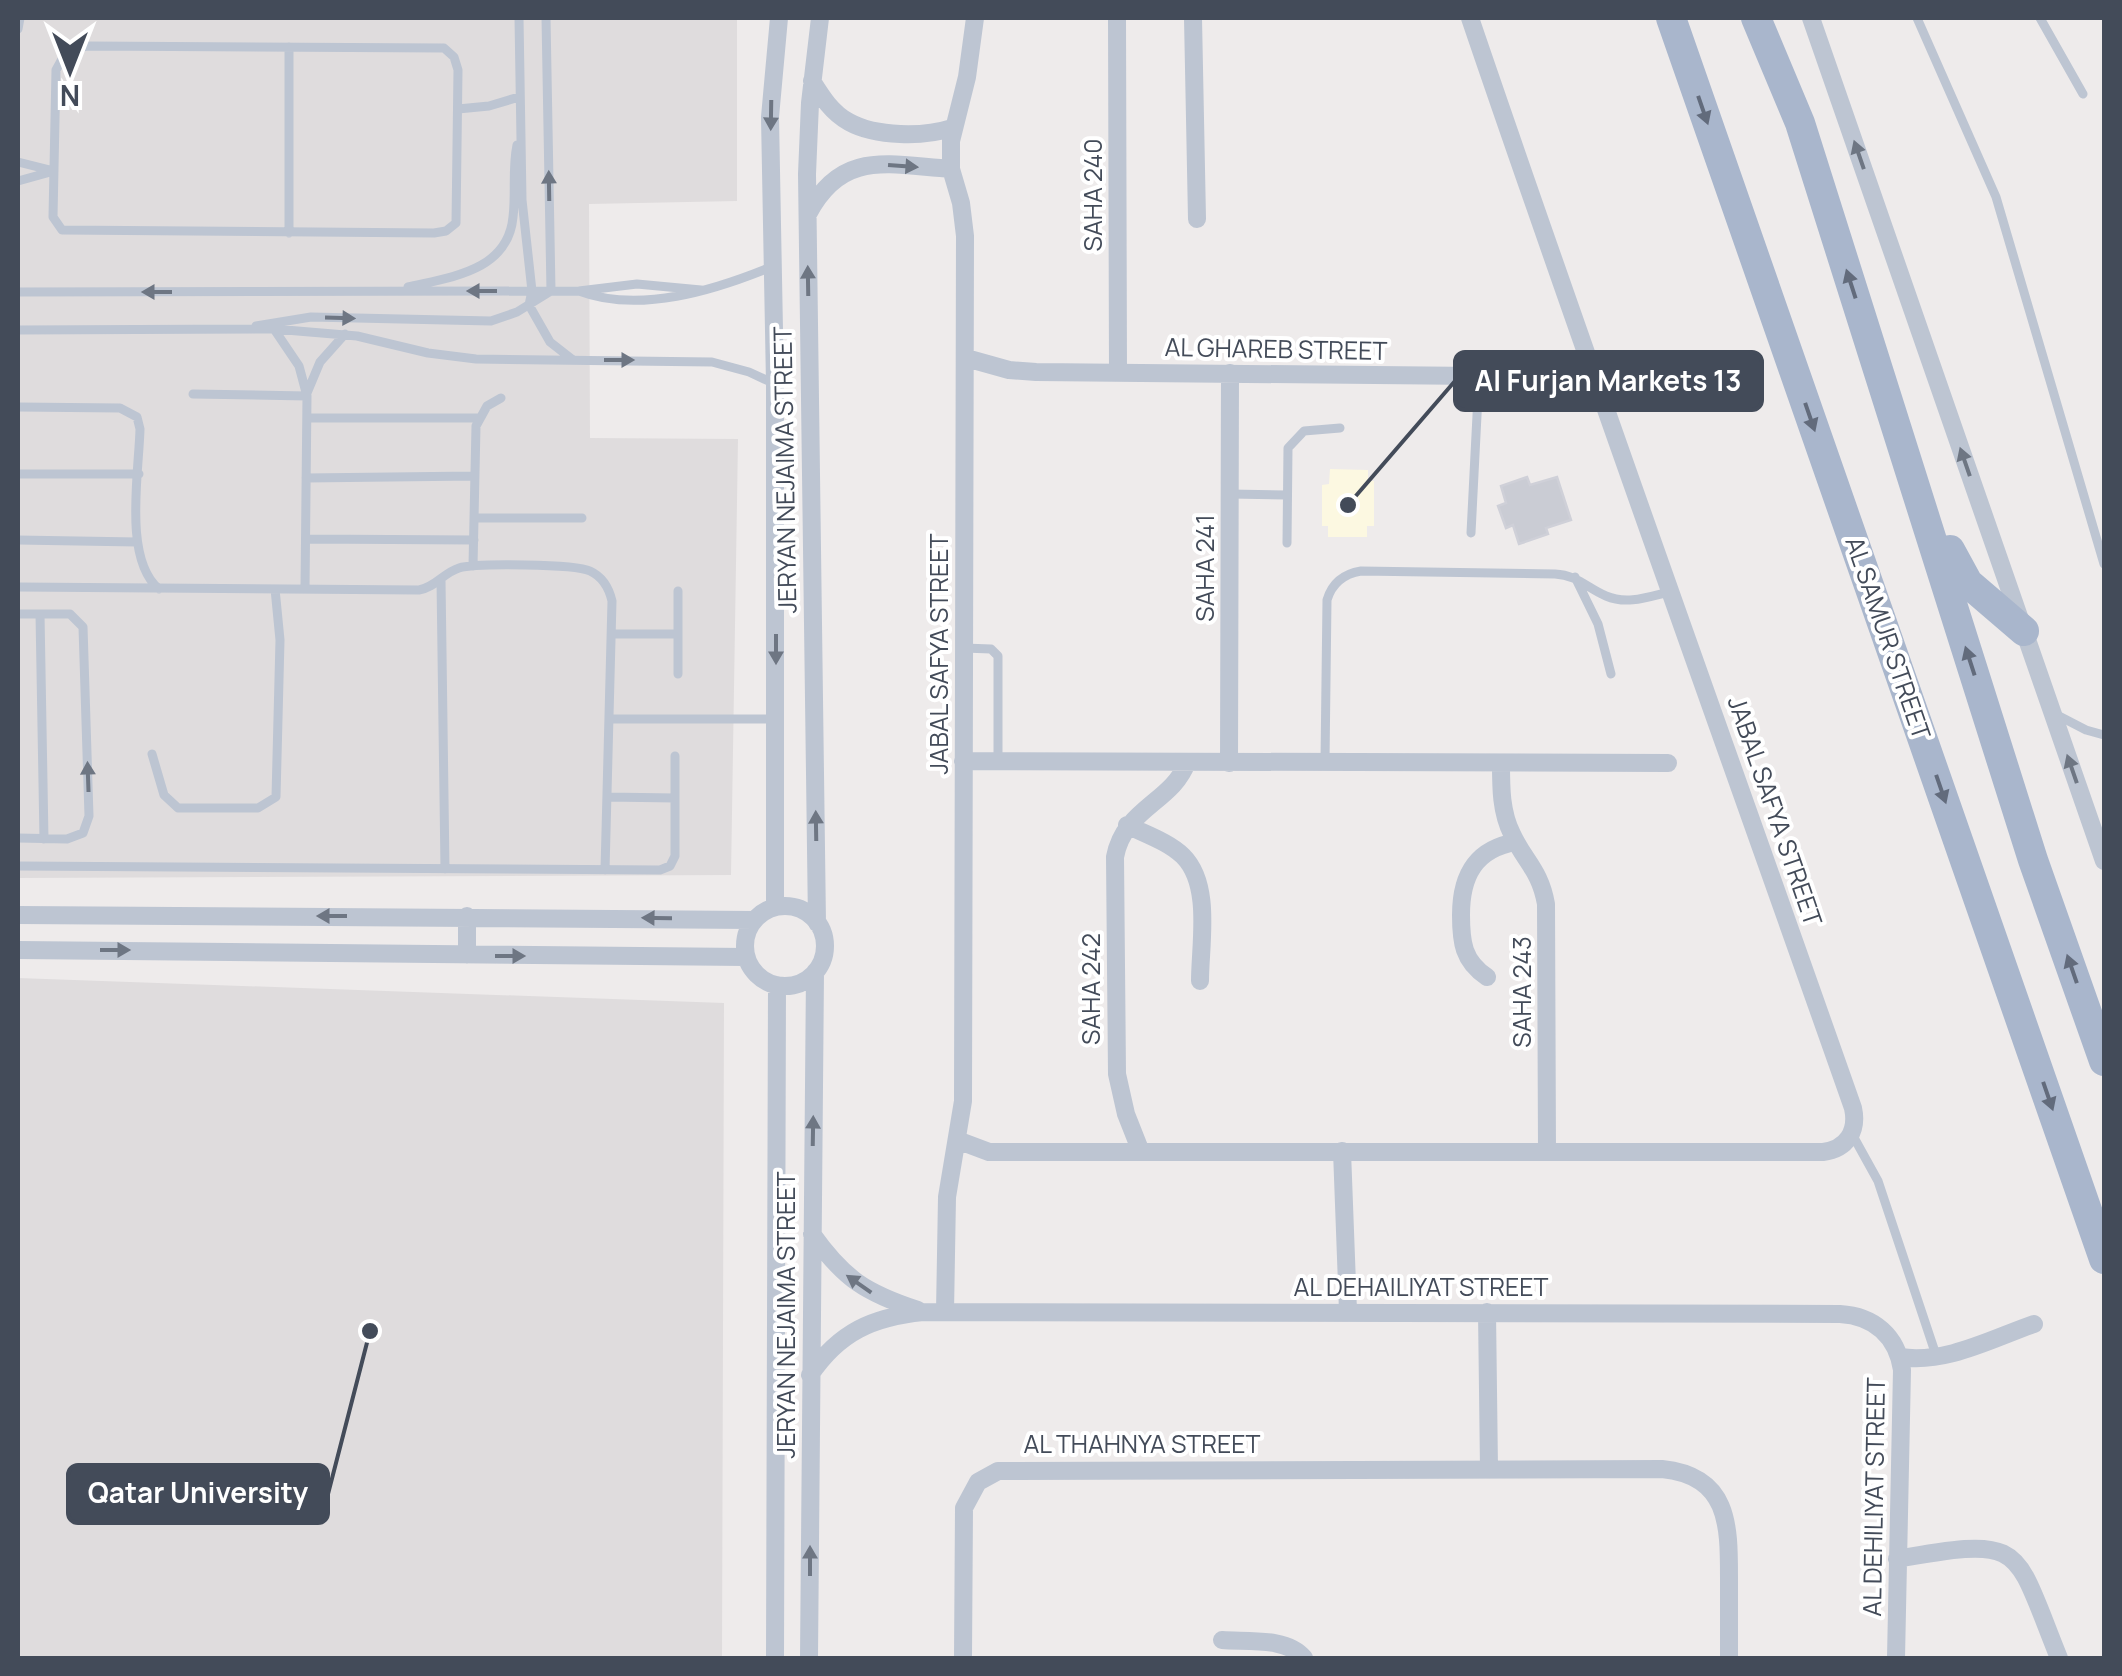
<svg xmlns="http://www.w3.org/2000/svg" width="2122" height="1676" font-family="Manrope,sans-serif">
<rect width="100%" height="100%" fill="#eeebeb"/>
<path fill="#fcf8e1" d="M1330,469L1368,470V481H1374V526H1367V537H1328V526H1322V485L1329,484Z"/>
<path fill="#dfdcdd" d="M18,18H737V201L589,204L590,438L738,439L731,875L18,878Z
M18,978L724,1003L722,1658H18Z"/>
<path fill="#caccd4" stroke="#cfd0d8" stroke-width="2.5" d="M1527,477L1530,485L1557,477L1571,520L1546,528L1548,534L1519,544L1513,525L1506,528L1498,506L1506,503L1501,486Z"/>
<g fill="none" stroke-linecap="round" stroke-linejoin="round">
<path stroke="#bdc5d2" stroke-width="9" d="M519,18L522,200L532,291L529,305L550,342L573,360
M1917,18L1996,197L2104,564
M2040,18L2083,94
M18,29L20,18
M87,46L444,48L454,57L458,70L456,223L446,231L434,233L62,230L53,217L56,70L66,52Z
M458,109L489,106L519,97
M18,162L54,171
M18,181L54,171
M289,233V47
M408,287C451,277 508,271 513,217C516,193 512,169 517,145
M579,291C639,314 715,290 771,267
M18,292L579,291L637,284L701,290
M256,326L311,317L491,321L517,312L551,291L546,18
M274,329L299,366L307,396L305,589
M18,330L274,329L357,336L428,353L476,359L712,362L749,372L775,384
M307,393L320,362L345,334
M193,394L307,396
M18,407L120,408L137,417L140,429C139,472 123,559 159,589
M307,418H478
M18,474H139
M306,478L475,476
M1230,494L1286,495
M474,518H582
M1471,533L1479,376
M306,539L474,540
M18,540L137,542
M1287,543L1288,448L1304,431L1340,428
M473,566L476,426L487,406L501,398
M1575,577L1598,624L1611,674
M441,580L445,869
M18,587L419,590C436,587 443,573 459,568C475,563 575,564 590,571C603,577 609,588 612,601L605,870
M678,591V674
M18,614H70L83,627L89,816L83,833L67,839L18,838
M40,614L44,839
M612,634H678
M964,648L991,649L998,656V760
M2057,715L2086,730L2104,735
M610,719H776
M152,754L164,795L178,808H258L276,797L280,640L275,589
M1325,761L1327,600C1332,583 1343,574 1361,571L1555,574C1577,575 1587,588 1606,596C1627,605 1648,597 1669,592
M607,797L675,798
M18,866L660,870L670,866L675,856V756
M1852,1134L1878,1181L1937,1358"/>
<path stroke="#bdc5d2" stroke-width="18" d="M1117,18L1118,373
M1193,18L1197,219
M1811,18L2104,861
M812,81C822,97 832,113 849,122C876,137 924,137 952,128
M808,214C842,149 889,165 951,169
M966,358L1009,370L1036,372L1479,376L1588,367
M963,761L1668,763
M1229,763L1230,373
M1501,764C1501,788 1501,812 1512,834C1525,862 1540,870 1546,904L1547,1151
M1127,825C1145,834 1169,842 1183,856C1212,885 1200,944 1200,981
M745 946a40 40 0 1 1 80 0a40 40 0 1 1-80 0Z
M775,907V384L770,117L779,18
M18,915L754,920
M467,916V955
M817,923L807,174L810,103L820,18
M18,950L746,957
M1487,977C1463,961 1461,942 1461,915C1461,876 1475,849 1516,842
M957,1140L989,1152H1823C1847,1149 1858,1131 1853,1108C1725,744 1594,382 1470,18
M1342,1151L1348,1311
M1141,1152L1126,1114L1117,1074L1115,857C1124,808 1173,802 1187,762
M812,1234C844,1279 866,1293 918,1310
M945,1312L947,1197L963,1101L965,236L961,203L951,169V141L967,77L975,18
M1487,1312L1489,1469
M1900,1357C1946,1364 1991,1339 2034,1324
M810,1375C839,1332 873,1317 923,1312L1840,1314C1874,1316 1897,1336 1902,1370L1896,1658
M1897,1559C2026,1536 2013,1544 2059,1658
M1222,1640C1247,1642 1287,1637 1304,1658
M775,1658L777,985
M809,1658L815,972
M963,1658L964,1508L978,1482L998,1471L1662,1469C1730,1476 1729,1526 1729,1580C1729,1606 1729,1632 1729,1658"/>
<path stroke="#a9b6cc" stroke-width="30" d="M1671,18L2104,1259
M1756,18L1800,123L2033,860L2104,1061
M1950,550L1968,583L2024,631"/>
</g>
<defs><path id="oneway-solid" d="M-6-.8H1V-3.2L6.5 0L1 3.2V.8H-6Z" transform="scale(2.5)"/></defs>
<g fill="#626b7c">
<use href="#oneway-solid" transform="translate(1703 110) rotate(71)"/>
<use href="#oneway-solid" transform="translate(1851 284) rotate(-108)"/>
<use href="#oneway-solid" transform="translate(1810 417) rotate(71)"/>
<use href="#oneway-solid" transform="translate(1970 661) rotate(-108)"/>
<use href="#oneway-solid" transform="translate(1941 789) rotate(71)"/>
<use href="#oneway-solid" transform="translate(2072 969) rotate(-109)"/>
<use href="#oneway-solid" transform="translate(2048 1096) rotate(71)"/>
</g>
<g fill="#6e7683">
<use href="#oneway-solid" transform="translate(771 115) rotate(91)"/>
<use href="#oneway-solid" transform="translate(1859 155) rotate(-109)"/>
<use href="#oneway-solid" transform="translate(903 166) rotate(4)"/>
<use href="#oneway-solid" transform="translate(549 186) rotate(-91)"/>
<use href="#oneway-solid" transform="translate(808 281) rotate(-91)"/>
<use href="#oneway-solid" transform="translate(482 291) rotate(180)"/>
<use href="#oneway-solid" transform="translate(157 292) rotate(180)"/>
<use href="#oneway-solid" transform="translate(340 318) rotate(2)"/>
<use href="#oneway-solid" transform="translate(619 360)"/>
<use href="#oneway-solid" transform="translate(1965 462) rotate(-109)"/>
<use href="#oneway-solid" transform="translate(776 649) rotate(90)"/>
<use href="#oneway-solid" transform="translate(2072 769) rotate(-109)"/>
<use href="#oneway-solid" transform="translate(88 777) rotate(-92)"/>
<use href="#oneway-solid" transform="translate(816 826) rotate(-91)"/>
<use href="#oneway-solid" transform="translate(332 916) rotate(-180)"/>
<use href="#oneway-solid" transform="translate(657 918) rotate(-179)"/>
<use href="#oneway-solid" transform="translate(115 950)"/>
<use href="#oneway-solid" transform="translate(510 956)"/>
<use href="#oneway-solid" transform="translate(813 1131) rotate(-89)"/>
<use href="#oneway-solid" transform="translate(859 1284) rotate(-145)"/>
<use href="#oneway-solid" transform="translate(810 1561) rotate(-90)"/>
</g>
<g text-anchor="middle" stroke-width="8" stroke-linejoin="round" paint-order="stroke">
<g font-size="25" fill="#434b59" stroke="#fff">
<text transform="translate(1093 195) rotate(-90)" y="9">SAHA 240</text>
<text transform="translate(1276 349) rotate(1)" y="9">AL GHAREB STREET</text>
<text transform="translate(785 470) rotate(-91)" y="9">JERYAN NEJAIMA STREET</text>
<text transform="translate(1205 568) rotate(-90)" y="9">SAHA 241</text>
<text transform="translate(1888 638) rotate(71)" y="9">AL SAMUR STREET</text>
<text transform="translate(939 654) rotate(-90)" y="9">JABAL SAFYA STREET</text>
<text transform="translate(1775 811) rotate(71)" y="9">JABAL SAFYA STREET</text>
<text transform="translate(1091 989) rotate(-90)" y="9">SAHA 242</text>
<text transform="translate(1522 992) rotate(-90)" y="9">SAHA 243</text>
<text x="1421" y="1296">AL DEHAILIYAT STREET</text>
<text transform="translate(786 1315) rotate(-90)" y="9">JERYAN NEJAIMA STREET</text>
<text x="1142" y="1453">AL THAHNYA STREET</text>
<text transform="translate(1874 1497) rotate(-89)" y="9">AL DEHILIYAT STREET</text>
</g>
</g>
<path fill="none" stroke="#434b59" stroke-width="4" d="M1348 505L1455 381M370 1331L328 1494"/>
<g fill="#434b59" stroke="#fff" stroke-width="4">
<circle cx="1348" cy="505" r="10"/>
<circle cx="370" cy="1331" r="10"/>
</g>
<g fill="#434b59" stroke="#434b59" stroke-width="4">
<rect x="1455" y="352" width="307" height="58" rx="10"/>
<rect x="68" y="1465" width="260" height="58" rx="10"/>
</g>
<g font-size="28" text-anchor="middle" font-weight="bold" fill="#fff">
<text x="1608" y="391">Al Furjan Markets 13</text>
<text x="198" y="1503">Qatar University</text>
</g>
<rect width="2122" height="1676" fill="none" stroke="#434b59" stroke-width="40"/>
<g transform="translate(70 70) rotate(180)" stroke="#ffffff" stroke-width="8" paint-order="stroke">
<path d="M0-8L18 38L0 25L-18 38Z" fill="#434b59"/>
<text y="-15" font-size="28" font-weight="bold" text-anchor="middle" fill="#434b59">N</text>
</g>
</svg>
